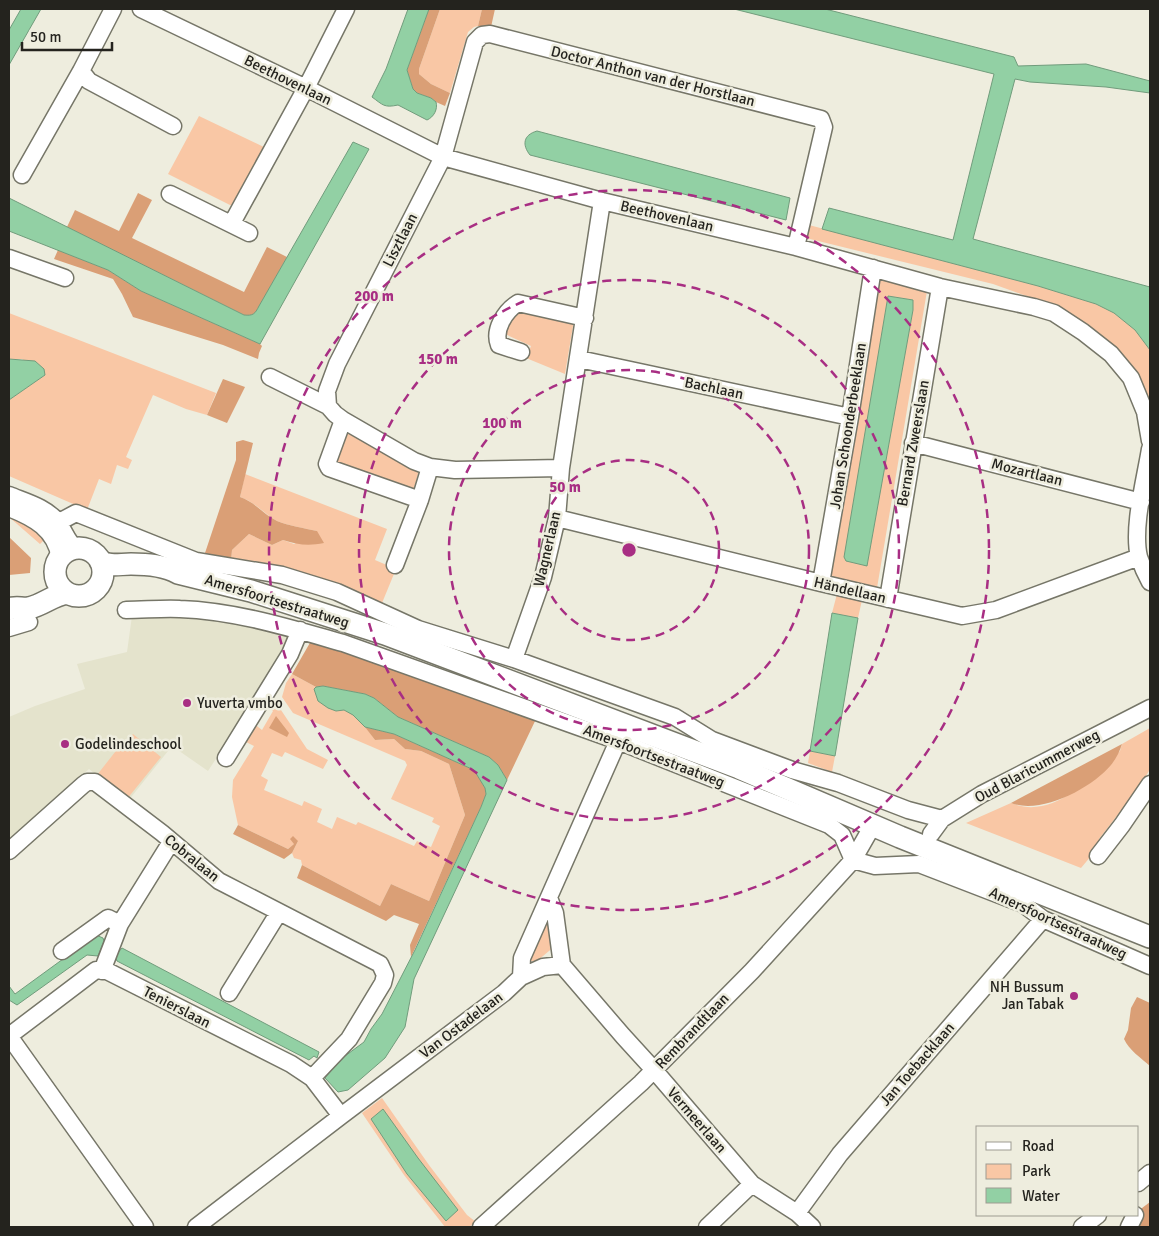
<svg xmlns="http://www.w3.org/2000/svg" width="1159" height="1236" font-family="Signika,sans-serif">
<rect width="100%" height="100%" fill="#eeedde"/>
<path fill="#e4e3cc" d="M132,616H204L292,635L283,656L208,771L172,746L128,801L89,769L9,840V717L35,706L85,689L77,664L127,652Z"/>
<path fill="#f9c7a5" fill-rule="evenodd" d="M440,9H482L478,26L474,27L468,32L450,93L431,84L419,74V69Z
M199,116L266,148L234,207L168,174Z
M809,225L1038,286L1096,304L1114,313L1135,330L1150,350V406L1136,379L1035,299L993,284L806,238Z
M878,276L928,285L877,588L827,577ZM888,296L913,300V310L867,565L846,561Z
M516,309L574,320L565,374L526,358L531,346L505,334L512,312Z
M9,313L216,393L207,415L186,409L153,395L126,457L132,460L128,469L117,465L111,484L99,479L87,510L9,476V400L45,375L22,359H9Z
M347,426L420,467L414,488L409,490L333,462Z
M245,474L387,529L375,560L396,569L382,603L231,561L232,550L249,534L272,545L283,540L294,544L317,531C304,528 289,526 277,521C263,513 255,502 240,497Z
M9,513L47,537L40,544L9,517Z
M837,594L862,600L858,618L832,613Z
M292,674L316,687L314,689L336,711C337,711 343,710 344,710C357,713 368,730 375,740L394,739L405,749L421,751L449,764L465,815L429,901L391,884L380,906L302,865L301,860L294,858L292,853L298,841L288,849L238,825L232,797L233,780L254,746L246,742L249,739L244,735L253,723L262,730L273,711L265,704L271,695L307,749L328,760L323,769L285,752L282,757L272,753L261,776L268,780L264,790L302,806L304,801L322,809L317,822L332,829L337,817L356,825L358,822L414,846L417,841L431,847L440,826L432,822L434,818L391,799L407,765L405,761L293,713L282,697L286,683Z
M1150,728V769L1125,813L1120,812L1099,839L1101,844L1081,868L966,823L1011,803C1054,821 1092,776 1120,751L1122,744Z
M133,734L161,757L127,799L97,775L119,747L121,748Z
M810,751L835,756L832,772L808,763Z
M544,921H552L555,946L537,961H530L528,956Z
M382,1098L429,1165L467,1215L476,1222L469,1227H445L404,1175L362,1113Z"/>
<path fill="#da9f76" d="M429,9H440L419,69V74L431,84L450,93L445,106L436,102L431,98L417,93L413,89L407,70Z
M482,9H495L491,27L478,26Z
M138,193L152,200L132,238L244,292L267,247L287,257L255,314L251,316L244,315L67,227L75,210L119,231Z
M58,250L108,270L141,291L260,344L262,346L259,353L258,359L223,345L133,317L122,294L113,279L54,259Z
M223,379L245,387L227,423L207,415Z
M243,440L253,443L240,497C255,502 263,514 277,521C289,526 304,528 317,531L324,543C309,546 298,545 283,540L272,545L249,534L232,550L231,561L204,556L236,460V442Z
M9,537L31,558L30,573L9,575Z
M311,641L342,647L536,719L507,780L498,765L489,757L398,717L374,698L365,694L323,686L316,687L292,674Z
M276,716L289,733L287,737L269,728Z
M365,727L394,734L474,770L485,788L486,794L481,807L411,957L410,945L419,924L394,915L386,921L297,878L302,865L380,906L391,884L429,901L465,815L449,764L421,751L405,749L394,739L375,740Z
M1122,744C1120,751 1116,759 1111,765C1092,788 1041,815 1011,803Z
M238,825L288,849L294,844L290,839L293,836L298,841L292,853L284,859L233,834Z
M1137,997L1150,1003V1066C1141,1058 1129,1050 1124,1039L1128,1030L1131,1008Z
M1150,1202V1227H1132L1138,1211Z"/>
<path fill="#92d0a4" stroke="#719c7c" d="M21,9H41L9,65V30Z
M408,9H429L407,70L413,89L417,93L431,98L436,102C438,109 434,117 427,120L398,105C384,108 383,105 372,97L386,69Z
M734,9H825L1014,57L1018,66L1086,64L1150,81V93L1106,87L1030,82L1015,79L973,239L1150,287V350L1135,330L1114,313L1096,304L1038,286L822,229L829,208L953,240L994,74Z
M537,131L790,198L786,220L530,155C522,145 523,135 537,131Z
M353,142L369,149L260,344L141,291L108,270L9,231V198L244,315C253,316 255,314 259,306Z
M888,296L913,300V310L867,566L846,561L844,557Z
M9,359L35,361L44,369L45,375L9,400Z
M832,613L858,618L835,756L810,751Z
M323,686L365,694L374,698L398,717L489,757L498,765L507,780L414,979L405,1027L385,1058L348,1090L338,1092L325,1078L341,1059L364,1042L371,1029L382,1014L415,950L481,807L486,794L485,788L474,770L394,734L365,727L353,715L344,710L336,711L328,708L318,701L314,689L316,687Z
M96,935L103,938L104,941L98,956L87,955L17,1005L9,1000V986L15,994Z
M122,948L319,1052L317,1058L314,1056L309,1060L117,961L115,956Z
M383,1109L418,1158L458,1210L446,1221L407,1174L371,1119Z"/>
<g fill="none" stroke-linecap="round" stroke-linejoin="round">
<defs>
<path id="minor" d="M141,9L306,88L443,157L602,201L796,247L940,287L1034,307L1054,313L1083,332L1111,354L1131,378L1145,412L1150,441
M81,71L89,81L173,126
M22,175L81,71L113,9
M170,194L249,233
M232,223L306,88L346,9
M9,258L65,278
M521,352L499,345C493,330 505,311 518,303L585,318
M579,359L850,417
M270,377L328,406L335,414L343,420L414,461L430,467L455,470L561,468
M328,406L327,391L337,364L443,157L475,42L482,35L490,34L821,119L824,127L796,247
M343,420L327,464L329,468L420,500
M913,443L1141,502
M1150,449C1145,480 1132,528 1139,557C1142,566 1146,575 1150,582
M9,495C26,502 46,507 58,522C65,532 67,541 76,549
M9,508C34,518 55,529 60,558
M557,518L821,583L962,616L996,610L1139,557
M46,529L76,513L196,561L282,575L337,592L418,629L514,659L675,717L712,740L792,770L838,783L908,810L942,819
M395,565L420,500L430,467
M821,583L850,417L873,268
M888,599L940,287
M126,610C144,610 163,608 180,609C236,611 290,628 343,643L618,741L829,825L842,835L853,860L875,866L919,864L1023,904L1043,919L1150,966
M9,628L29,622
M514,659L543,577L557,518L561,468L602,201
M226,758L290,654L300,630
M931,834L942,819L982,794L1150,708
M9,851L83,785L87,782H95L162,833L219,881L380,964L385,975L383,983L349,1039L312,1078
M1098,856L1122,825L1150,784
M549,898L555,913L562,965L623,1036L654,1070L752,1184L797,1213L812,1227
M62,951L108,918L120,924
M102,971L120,924L171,842
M521,977L543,967L562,965
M229,993L279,912
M9,1036L96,970L107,971L291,1064L312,1078L341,1116
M9,1036L145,1227
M1138,1183L1150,1173
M797,1213L840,1154L1043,919
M196,1227L341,1116L504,993L521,977L522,958L618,741
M481,1227L641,1083L752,971L853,860L873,825
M707,1227L752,1184
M1082,1227L1098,1215
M1129,1227L1135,1215"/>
<path id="major" d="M55 572a24 24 0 1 1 48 0a24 24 0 1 1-48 0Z
M100,561C110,567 119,564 131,564C147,564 164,565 178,573L251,591L385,634L739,768L900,837L1150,937
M9,609C16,606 22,609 29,608C43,605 53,595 67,593"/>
</defs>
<use href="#minor" stroke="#767668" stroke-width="19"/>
<use href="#major" stroke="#767668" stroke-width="24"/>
<use href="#minor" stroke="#fff" stroke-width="16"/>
<use href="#major" stroke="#fff" stroke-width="21"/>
</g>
<g fill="none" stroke="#a82e83" stroke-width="2.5" stroke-dasharray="9 6">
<circle cx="629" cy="550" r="90"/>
<circle cx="629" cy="550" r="180"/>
<circle cx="629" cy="550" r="270"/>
<circle cx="629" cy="550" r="360"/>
</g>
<g fill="#a82e83" stroke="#eeedde" stroke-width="2">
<circle cx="187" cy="703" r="5"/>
<circle cx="65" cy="744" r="5"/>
<circle cx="1074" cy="996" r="5"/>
</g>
<g text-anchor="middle" stroke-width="5" stroke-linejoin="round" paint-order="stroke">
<g font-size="15" fill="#24231e" stroke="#eeedde">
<text transform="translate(653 76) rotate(14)" y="5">Doctor Anthon van der Horstlaan</text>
<text transform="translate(288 80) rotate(26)" y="5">Beethovenlaan</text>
<text transform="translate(667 216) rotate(13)" y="5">Beethovenlaan</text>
<text transform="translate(400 240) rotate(-63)" y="5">Lisztlaan</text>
<text transform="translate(714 388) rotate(12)" y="5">Bachlaan</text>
<text transform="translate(848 426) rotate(-81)" y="5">Johan Schoonderbeeklaan</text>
<text transform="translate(913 443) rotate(-80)" y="5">Bernard Zweerslaan</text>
<text transform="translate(1027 472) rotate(14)" y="5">Mozartlaan</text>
<text transform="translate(547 549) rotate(-77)" y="5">Wagnerlaan</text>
<text transform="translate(850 590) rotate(13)" y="5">Händellaan</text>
<text transform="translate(277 601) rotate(17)" y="5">Amersfoortsestraatweg</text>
<text transform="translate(654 756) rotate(21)" y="5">Amersfoortsestraatweg</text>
<text transform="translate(1037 766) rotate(-28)" y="5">Oud Blaricummerweg</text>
<text transform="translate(192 858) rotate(39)" y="5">Cobralaan</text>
<text transform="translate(1058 923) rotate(25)" y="5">Amersfoortsestraatweg</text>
<text transform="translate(177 1007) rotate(27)" y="5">Tenierslaan</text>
<text transform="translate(461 1025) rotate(-37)" y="5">Van Ostadelaan</text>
<text transform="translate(692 1031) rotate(-46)" y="5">Rembrandtlaan</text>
<text transform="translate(917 1064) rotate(-49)" y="5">Jan Toebacklaan</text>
<text transform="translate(697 1120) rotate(49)" y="5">Vermeerlaan</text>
</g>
<g font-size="15" fill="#24231e" stroke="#eeedde" text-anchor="start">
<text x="197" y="708">Yuverta vmbo</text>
<text x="75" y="749">Godelindeschool</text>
<text x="1064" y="992" text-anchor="end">NH Bussum<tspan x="1064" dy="17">Jan Tabak</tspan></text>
</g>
</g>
<circle cx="629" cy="550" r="8" fill="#a82e83" stroke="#eeedde" stroke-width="2.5"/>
<g font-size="15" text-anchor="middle" font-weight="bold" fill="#a82e83" stroke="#eeedde" stroke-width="5" stroke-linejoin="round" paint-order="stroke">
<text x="374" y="301">200 m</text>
<text x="438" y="364">150 m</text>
<text x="502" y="428">100 m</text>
<text x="565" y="492">50 m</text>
</g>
<rect width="1159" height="1236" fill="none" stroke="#24231e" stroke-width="20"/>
<rect x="976" y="1126" width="162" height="90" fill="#eeedde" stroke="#9d9c91"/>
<rect x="986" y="1142" width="25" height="8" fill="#ffffff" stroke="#9d9c91"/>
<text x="1022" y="1151" font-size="15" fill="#24231e">Road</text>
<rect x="986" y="1164" width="25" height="15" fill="#f9c7a5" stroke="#9d9c91"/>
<text x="1022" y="1176" font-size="15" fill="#24231e">Park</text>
<rect x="986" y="1188" width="25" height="15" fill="#92d0a4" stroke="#9d9c91"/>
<text x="1022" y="1201" font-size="15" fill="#24231e">Water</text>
<path d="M22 42v8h90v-8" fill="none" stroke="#24231e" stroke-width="2.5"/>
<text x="30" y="42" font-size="15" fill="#24231e" stroke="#eeedde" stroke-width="4" paint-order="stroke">50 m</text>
</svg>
